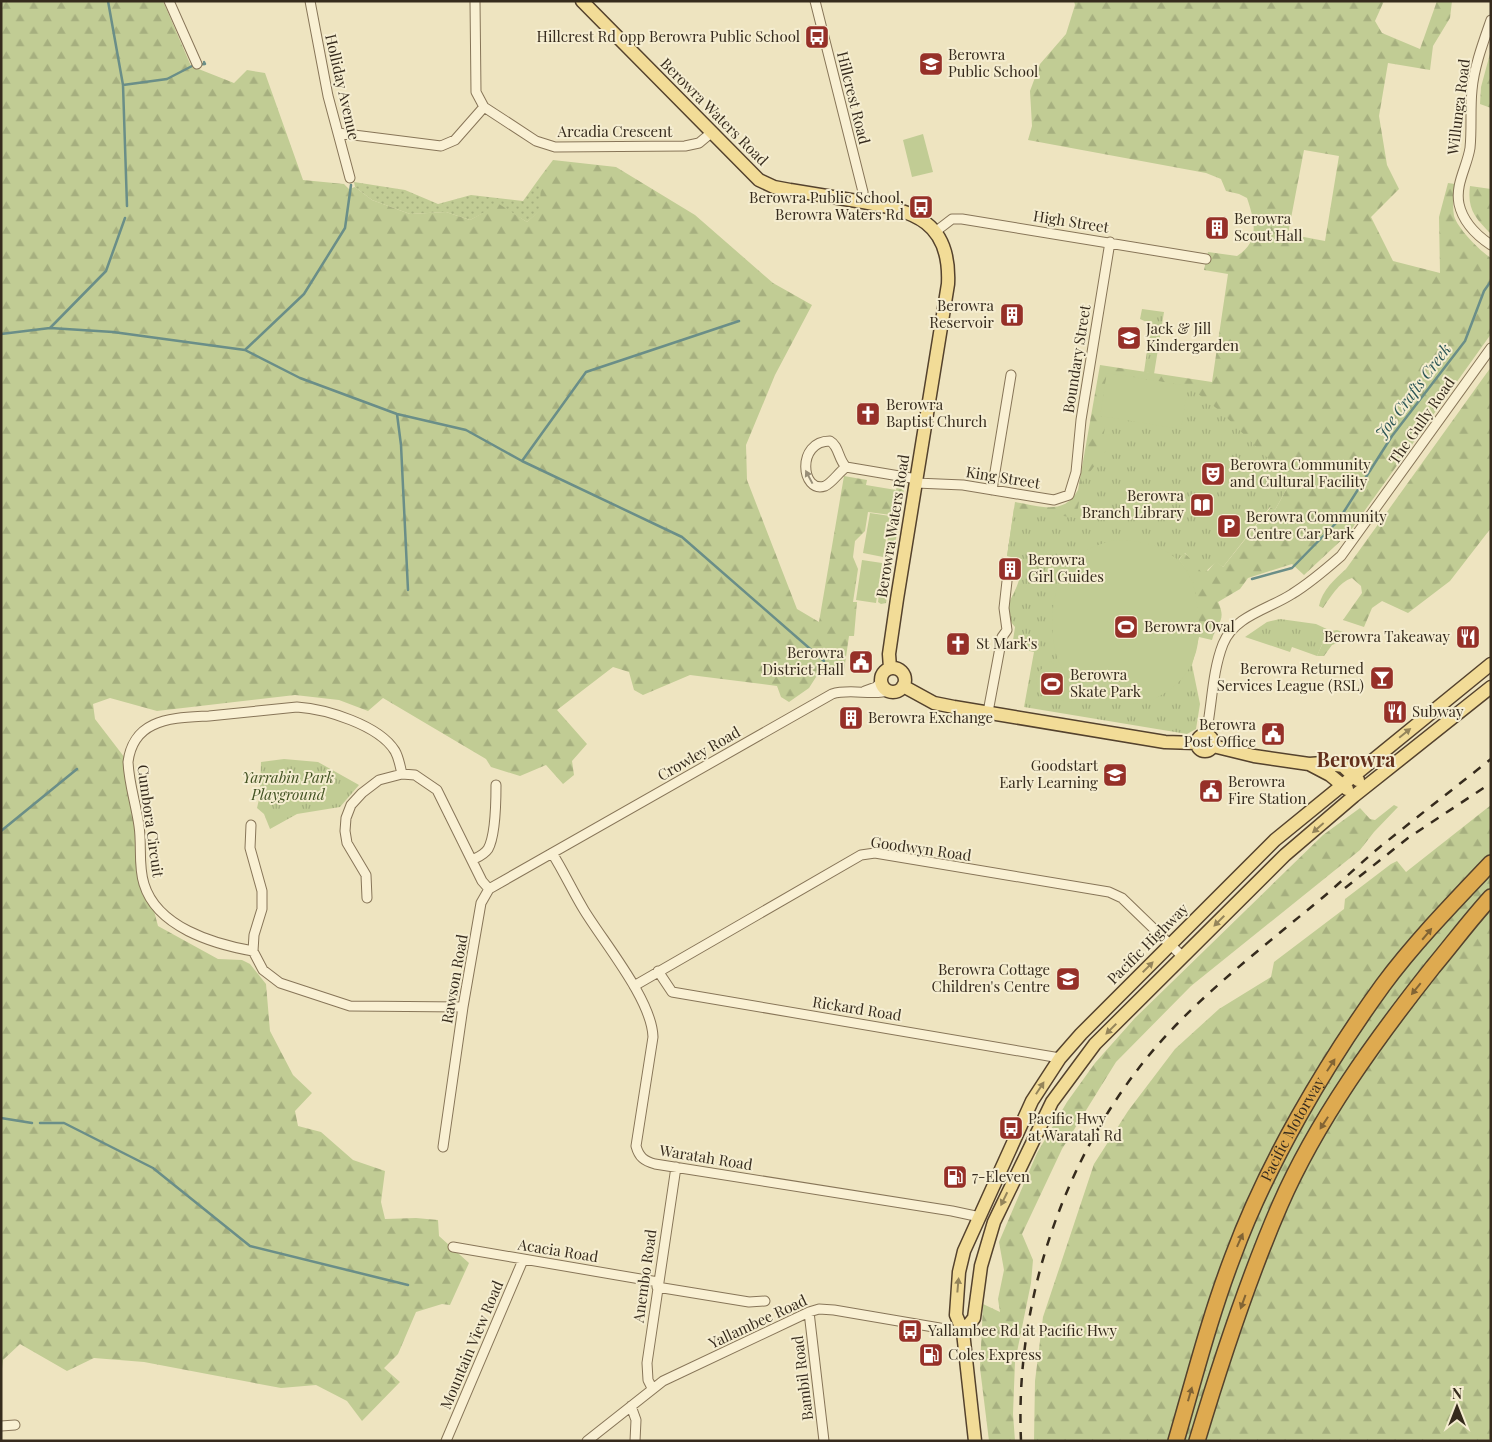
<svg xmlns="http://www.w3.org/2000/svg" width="1492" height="1442" font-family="'Playfair Display',serif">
<defs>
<pattern id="grass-dots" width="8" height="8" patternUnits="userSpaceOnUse" patternTransform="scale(1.25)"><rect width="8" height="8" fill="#c1cc94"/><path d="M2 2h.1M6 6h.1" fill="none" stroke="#a6af7f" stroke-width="1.8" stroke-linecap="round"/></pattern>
<pattern id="forest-firs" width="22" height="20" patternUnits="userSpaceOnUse" patternTransform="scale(1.25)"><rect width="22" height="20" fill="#c1cc94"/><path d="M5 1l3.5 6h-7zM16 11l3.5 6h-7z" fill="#a6af7f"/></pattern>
<pattern id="park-tufts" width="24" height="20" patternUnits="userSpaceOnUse" patternTransform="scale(1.25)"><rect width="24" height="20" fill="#c1cc94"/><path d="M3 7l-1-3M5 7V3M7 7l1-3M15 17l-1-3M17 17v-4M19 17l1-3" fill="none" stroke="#a6af7f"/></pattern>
</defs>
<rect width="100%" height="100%" fill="#eee4c0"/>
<path fill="url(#grass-dots)" d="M541,176V210L527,222L499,205L470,220L446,212L410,214L372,200L355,187L354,182L405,190L438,204L471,195L523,201Z"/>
<path fill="url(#forest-firs)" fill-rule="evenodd" d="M1,1H163L191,66L234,83L247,70L265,73L303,180L344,184L349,189L355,187L372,200L410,214L446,212L470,220L499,204L527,222L540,210L541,176L553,160L616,167L695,215L773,283L812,305L775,375L746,445L747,480L797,609L819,622L844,476L867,480L866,485L896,490L897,487L902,486L904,489L893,558H885L891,515L868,512L865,531L855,541L853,557L858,569L853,602H857L854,636H849L844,671L838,677L825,675L816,677L809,688L789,702L781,697L777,686L690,675L643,695L634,690L629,672L613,667L557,710L587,744L572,761L574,775L563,784L546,765L520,776L491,767L486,759L383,698L368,711L339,700L295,695L157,711L110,698L93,704L95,719L128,762L141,862L158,926L218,959L242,960L250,964L266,984L270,1031L293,1075L312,1093L295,1111L298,1126L321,1132L353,1160L385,1171L381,1202L385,1219L416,1218L438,1220L439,1236L469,1263L450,1305L442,1304L416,1312L398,1354L384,1368L400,1382L362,1421L347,1401L316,1385L281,1388L144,1362L94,1358L67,1371L20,1344L3,1360L1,1377Z
M1074,1H1384L1375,21L1382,33L1420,49L1437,1H1452L1450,18L1433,46L1430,70L1388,63L1379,116L1387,165L1399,189L1371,217L1393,261L1440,273L1439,217L1448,183L1455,184C1454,194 1452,205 1454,216C1458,229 1480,251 1491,258V334L1348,534L1304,575L1292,564L1248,578L1240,589L1218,602C1227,621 1217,622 1212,640L1199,637C1198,609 1197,582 1179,560L1184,553L1208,571L1216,561L1223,567L1271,507L1275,510L1291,481L1007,607L1019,583L1022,559L1007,556L1015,502C1040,506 1064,516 1078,490L1100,365L1212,382L1228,274L1204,270L1208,252L1237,256C1260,241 1255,222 1247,198L1239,194L1226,191L1221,179L1206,173L1028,140L1032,126L1030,91L1040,64L1066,34L1075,5ZM1304,150L1339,156L1325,241L1288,234Z
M1491,50V108L1480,104L1481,87Z
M1470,186L1491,189V234C1475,218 1467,209 1470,186Z
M1491,367V528L1450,581L1408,613L1382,601L1372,608L1364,627L1343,620L1362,593L1361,586L1352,578C1339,582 1330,598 1323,608L1319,606C1322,590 1335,579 1346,569Z
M888,561L892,565L886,603L881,604L878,602L883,564Z
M1337,630L1352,635L1351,638L1332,645L1324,656H1317L1325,638L1331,631Z
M1394,805L1398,807L1374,832L1360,850L1191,986L1116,1062L1062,1149L1022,1234L1033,1260L1031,1283L1015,1362L1013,1414L1015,1441H989L980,1368L983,1304L1000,1312L998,1299L1004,1270L999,1242L1037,1153L1067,1102L1095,1063L1135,1018L1323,835L1360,808L1370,819L1375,820Z
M1491,805V1441H1034L1035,1381L1043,1317L1094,1164L1128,1111L1175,1049L1219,1009L1271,977L1274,962L1344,909L1345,899L1391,864L1397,861L1406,872Z"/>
<path fill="url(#park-tufts)" d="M1142,309L1164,312L1154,374L1144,372L1151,324L1140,319Z
M1107,373L1188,386L1220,411L1291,481L1275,510L1270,507L1223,567L1216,562L1203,574L1185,553L1179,559L1189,573L1196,588L1198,611L1199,637L1192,665L1200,704L1196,729L1187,734L1024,707L1034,652L1012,647L1015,627C1000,610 1012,601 1018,583C1021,576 1021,567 1022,559L1007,556L1014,508L1076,518L1083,481L1112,443L1103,438L1107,417L1100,416Z
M1280,619L1316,624L1331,631L1325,638L1317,656L1292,647L1290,652L1245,637L1267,622Z
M284,759L318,762L359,785L340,807L297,814L270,829L264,814L257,808L260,795L261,762Z"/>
<path fill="#c1cc94" d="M923,134L933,172L912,177L903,140Z
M1107,373L1188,386L1181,429L1100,416Z
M870,513L890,516L883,557L863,553Z
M1115,540C1168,540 1198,564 1198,618C1199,630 1199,641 1196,652C1190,673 1177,687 1158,697C1145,704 1129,705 1114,702C1093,698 1073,688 1062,669C1046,639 1049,578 1077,556C1088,548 1102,543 1115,540Z
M862,560L882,563L876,603L856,600Z
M1051,661L1077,695L1072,702C1049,698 1034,702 1037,673Z"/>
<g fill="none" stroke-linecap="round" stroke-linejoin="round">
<path stroke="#6a8e88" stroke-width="2.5" d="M108,1L123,85L127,206
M123,85L167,79L194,65L205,64L204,62
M50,328L106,271L125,218
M1,334L50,328L113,332L245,350L300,378L397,414L466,430L522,461L682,537L824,661
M245,350L304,294L345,228L351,185
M397,414L401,445L408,590
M522,461L586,372L739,321
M1252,579L1292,568L1338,521L1392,436L1465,341L1484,291L1491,281
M1,831L77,769
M1,1118L32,1123
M40,1123H64L153,1168L250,1246L408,1285"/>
<defs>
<path id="minor" d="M169,1L197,64
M310,1L328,96L350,178
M475,1L476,92L484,107L536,141L555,147L685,146L699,143L711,133
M815,1L863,192L862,202
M1491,20C1483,43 1474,67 1472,90C1470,109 1472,129 1470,148C1467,167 1455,184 1459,204C1463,222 1476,235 1491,245
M338,133L441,146L455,140L484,107
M935,232L952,219H962L1206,259
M846,467C839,472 832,483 825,486C801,494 796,441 830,441C839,446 838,459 846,467L917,479
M916,483L963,485L1054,500L1069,495L1076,472L1081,420L1110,242
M992,490L1011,375
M865,691L876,687L882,681
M988,712L1002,637L1007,630L1004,608L1007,581
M1206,735C1212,706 1212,672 1223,644C1234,616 1269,609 1292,594C1310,583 1325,570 1341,556L1491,348
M402,774C400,766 399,758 395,751C379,725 326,709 297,707C268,710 239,713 209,716C191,717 169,717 153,725C138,732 130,746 128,762C129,784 136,804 139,826C142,845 138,866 144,884C157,927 213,944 253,951L263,970L280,983L350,1006L463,1007
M251,825L250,848L262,891V909L254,935L253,951
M552,853C564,872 573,892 584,910C604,943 652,1000 653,1037L636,1146C639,1157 644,1161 655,1164L952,1211L980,1217
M472,860C478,857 484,855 488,849C496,835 496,801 496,785
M367,898L366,875L347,843L345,831L346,818L351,805L362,793L379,780L402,774L415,775L437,790L482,881L489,889
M658,971L672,992L1060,1058
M634,986L861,855L875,853L1109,892L1122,898L1183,957
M443,1147L463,1007L481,903L489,889L832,694C851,688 870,696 890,691
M453,1247L658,1282
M657,1287L749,1302L765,1301
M809,1312L824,1441
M652,1388L648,1380L647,1363L676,1167
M631,1406L636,1420L635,1441
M1,1426L15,1425
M446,1441L523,1260
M587,1441L663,1381L809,1312L819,1309L834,1310L963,1332"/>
<path id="primary" d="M582,1L759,180L774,187L790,190C815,194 839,198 863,202C915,211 951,222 948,284L897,599L889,654L890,668
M881 680a12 12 0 1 1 24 0a12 12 0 1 1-24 0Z
M903,686L934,703L954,707L1165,742L1196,743
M1197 743a8 8 0 1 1 16 0a8 8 0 1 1-16 0Z
M1213,746L1254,756L1309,764L1323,763L1343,766L1358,780
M1309,764L1330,775L1347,789
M963,1332L974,1318L981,1266L994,1222L1052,1102L1095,1044L1285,855L1354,796L1491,687
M975,1441L963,1332L956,1315L959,1272L964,1251L1032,1101L1060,1058L1081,1034L1275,840L1491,664"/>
<g id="motorway">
<path id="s1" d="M1176,1441C1194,1379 1210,1316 1233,1256C1267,1164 1325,1065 1383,985C1415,942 1454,902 1491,863"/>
<path d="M1197,1441C1221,1361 1247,1281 1280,1205C1317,1120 1376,1039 1433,967C1453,943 1470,920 1491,897"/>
</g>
</defs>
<use href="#minor" stroke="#877558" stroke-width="11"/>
<use href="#primary" stroke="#54422d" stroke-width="15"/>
<use href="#motorway" stroke="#54422d" stroke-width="18"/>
<use href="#minor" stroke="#f9f0d3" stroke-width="9"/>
<use href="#primary" stroke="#f2dc97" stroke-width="12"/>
<use href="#motorway" stroke="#deaa50" stroke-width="15"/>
<path stroke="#362b1d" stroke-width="2.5" stroke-dasharray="9 9" stroke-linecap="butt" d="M1345,888L1408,838L1491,783
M1021,1441C1014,1291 1072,1131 1178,1023C1220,980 1269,942 1316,903C1336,887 1355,868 1375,851C1413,820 1452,790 1491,759"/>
</g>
<defs><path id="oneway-solid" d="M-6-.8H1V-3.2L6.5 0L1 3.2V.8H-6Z" transform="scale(1.25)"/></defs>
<use fill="#988e78" href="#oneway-solid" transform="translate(809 477) rotate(-118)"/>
<g fill="#94845a">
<use href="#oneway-solid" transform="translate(1405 733) rotate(-39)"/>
<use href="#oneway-solid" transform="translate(1318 828) rotate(139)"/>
<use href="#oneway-solid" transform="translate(1219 921) rotate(135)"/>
<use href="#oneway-solid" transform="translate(1148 967) rotate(-45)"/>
<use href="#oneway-solid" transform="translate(1111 1029) rotate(135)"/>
<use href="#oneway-solid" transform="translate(1040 1088) rotate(-57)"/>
<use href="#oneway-solid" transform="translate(1004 1199) rotate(116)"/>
<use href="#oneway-solid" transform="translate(958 1285) rotate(-85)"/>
</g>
<g fill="#826434">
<use href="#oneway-solid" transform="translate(1427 934) rotate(-50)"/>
<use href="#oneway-solid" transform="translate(1416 989) rotate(129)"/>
<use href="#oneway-solid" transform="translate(1331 1065) rotate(-57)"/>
<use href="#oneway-solid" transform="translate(1324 1123) rotate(123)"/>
<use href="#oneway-solid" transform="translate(1240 1240) rotate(-66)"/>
<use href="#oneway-solid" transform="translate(1243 1302) rotate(110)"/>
<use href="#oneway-solid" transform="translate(1190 1394) rotate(-74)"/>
</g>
<defs>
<symbol id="bus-square" viewBox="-11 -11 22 22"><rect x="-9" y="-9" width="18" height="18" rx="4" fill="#963028" stroke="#f5edd0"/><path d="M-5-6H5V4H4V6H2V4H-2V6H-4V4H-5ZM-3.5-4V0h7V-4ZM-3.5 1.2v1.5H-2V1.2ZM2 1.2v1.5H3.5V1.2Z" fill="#fff"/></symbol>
<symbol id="school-square" viewBox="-11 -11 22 22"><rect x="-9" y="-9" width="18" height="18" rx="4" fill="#963028" stroke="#f5edd0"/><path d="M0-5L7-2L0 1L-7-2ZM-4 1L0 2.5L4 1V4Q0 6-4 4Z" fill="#fff"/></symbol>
<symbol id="building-square" viewBox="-11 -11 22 22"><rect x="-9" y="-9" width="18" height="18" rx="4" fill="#963028" stroke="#f5edd0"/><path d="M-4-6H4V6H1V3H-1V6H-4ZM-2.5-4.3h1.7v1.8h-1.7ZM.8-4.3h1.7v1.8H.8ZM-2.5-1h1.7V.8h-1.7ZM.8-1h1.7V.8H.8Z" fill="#fff"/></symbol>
<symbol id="church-square" viewBox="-11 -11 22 22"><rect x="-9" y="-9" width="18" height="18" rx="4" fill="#963028" stroke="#f5edd0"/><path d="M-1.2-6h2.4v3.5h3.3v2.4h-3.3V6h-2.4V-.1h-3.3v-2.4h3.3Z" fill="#fff"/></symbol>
<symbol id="theatre-square" viewBox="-11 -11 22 22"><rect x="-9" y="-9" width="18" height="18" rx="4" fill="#963028" stroke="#f5edd0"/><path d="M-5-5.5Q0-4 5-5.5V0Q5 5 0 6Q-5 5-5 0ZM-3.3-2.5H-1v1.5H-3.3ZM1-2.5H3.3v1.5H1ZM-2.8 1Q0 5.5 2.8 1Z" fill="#fff"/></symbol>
<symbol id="library-square" viewBox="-11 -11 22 22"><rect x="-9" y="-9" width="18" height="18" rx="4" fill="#963028" stroke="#f5edd0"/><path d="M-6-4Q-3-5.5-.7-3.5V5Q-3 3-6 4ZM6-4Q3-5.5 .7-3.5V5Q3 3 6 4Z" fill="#fff"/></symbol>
<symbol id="parking-square" viewBox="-11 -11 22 22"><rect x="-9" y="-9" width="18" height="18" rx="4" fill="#963028" stroke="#f5edd0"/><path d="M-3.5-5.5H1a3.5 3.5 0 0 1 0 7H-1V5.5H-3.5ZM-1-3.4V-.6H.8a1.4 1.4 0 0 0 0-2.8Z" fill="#fff"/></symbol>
<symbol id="stadium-square" viewBox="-11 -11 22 22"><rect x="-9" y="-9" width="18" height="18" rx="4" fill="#963028" stroke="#f5edd0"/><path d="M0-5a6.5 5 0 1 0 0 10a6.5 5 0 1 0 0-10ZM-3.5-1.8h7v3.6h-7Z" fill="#fff"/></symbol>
<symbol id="restaurant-square" viewBox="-11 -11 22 22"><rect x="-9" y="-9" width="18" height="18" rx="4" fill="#963028" stroke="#f5edd0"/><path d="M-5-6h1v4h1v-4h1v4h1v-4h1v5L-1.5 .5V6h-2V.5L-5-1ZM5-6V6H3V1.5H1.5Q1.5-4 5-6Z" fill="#fff"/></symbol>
<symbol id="civic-square" viewBox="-11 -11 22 22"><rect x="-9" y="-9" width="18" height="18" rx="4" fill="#963028" stroke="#f5edd0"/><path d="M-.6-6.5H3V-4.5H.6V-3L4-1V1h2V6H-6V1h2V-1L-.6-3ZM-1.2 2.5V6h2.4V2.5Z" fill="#fff"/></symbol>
<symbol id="bar-square" viewBox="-11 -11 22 22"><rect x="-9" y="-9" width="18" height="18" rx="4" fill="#963028" stroke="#f5edd0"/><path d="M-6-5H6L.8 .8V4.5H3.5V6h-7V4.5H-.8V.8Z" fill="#fff"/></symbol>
<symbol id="fuel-square" viewBox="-11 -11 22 22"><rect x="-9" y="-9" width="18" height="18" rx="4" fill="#963028" stroke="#f5edd0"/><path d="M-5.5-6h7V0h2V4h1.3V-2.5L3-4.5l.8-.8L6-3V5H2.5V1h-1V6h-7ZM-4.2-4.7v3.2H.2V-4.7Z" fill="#fff"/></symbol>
</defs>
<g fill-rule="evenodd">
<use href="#bus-square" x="803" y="23" width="28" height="28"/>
<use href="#school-square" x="917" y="50" width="28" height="28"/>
<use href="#bus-square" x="907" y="193" width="28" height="28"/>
<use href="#building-square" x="1203" y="214" width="28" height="28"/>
<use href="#building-square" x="998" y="301" width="28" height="28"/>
<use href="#school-square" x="1115" y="324" width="28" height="28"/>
<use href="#church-square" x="854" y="400" width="28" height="28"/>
<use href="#theatre-square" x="1199" y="460" width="28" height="28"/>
<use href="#library-square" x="1188" y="491" width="28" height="28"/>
<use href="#parking-square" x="1215" y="512" width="28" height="28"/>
<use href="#building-square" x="996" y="555" width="28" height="28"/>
<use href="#stadium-square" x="1112" y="613" width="28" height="28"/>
<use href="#restaurant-square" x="1454" y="623" width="28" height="28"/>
<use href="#church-square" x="944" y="630" width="28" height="28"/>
<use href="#civic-square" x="847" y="648" width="28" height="28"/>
<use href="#bar-square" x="1368" y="664" width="28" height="28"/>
<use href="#stadium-square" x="1038" y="670" width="28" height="28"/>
<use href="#restaurant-square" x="1381" y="698" width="28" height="28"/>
<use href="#building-square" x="837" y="704" width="28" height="28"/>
<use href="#civic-square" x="1259" y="720" width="28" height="28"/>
<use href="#school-square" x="1101" y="761" width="28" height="28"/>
<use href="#civic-square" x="1197" y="777" width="28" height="28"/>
<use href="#school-square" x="1054" y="965" width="28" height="28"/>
<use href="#bus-square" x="997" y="1114" width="28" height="28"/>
<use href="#fuel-square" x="941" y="1163" width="28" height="28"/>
<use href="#bus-square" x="896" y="1317" width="28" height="28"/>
<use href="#fuel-square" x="917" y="1341" width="28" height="28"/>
</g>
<g text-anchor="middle" stroke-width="4" stroke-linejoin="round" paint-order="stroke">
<g font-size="15" fill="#362b1d" stroke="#f5edd0" text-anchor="start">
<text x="800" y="42" text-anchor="end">Hillcrest Rd opp Berowra Public School</text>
<text x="948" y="60">Berowra<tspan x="948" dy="17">Public School</tspan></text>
<text x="904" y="203" text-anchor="end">Berowra Public School,<tspan x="904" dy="17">Berowra Waters Rd</tspan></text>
<text x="1234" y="224">Berowra<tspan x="1234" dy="17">Scout Hall</tspan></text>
<text x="994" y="311" text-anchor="end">Berowra<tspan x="994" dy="17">Reservoir</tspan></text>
<text x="1146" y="334">Jack &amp; Jill<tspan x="1146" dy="17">Kindergarden</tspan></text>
<text x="886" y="410">Berowra<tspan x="886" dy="17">Baptist Church</tspan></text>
<text x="1230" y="470">Berowra Community<tspan x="1230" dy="17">and Cultural Facility</tspan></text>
<text x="1184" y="501" text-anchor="end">Berowra<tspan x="1184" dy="17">Branch Library</tspan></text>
<text x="1246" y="522">Berowra Community<tspan x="1246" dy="17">Centre Car Park</tspan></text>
<text x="1028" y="565">Berowra<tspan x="1028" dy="17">Girl Guides</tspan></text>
<text x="1144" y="632">Berowra Oval</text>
<text x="1450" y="642" text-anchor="end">Berowra Takeaway</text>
<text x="976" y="649">St Mark's</text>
<text x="844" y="658" text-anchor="end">Berowra<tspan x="844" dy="17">District Hall</tspan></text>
<text x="1364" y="674" text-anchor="end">Berowra Returned<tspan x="1364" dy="17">Services League (RSL)</tspan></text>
<text x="1070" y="680">Berowra<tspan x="1070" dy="17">Skate Park</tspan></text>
<text x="1412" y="717">Subway</text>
<text x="868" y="723">Berowra Exchange</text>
<text x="1256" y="730" text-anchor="end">Berowra<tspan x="1256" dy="17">Post Office</tspan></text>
<text x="1098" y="771" text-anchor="end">Goodstart<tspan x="1098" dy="17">Early Learning</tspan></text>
<text x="1228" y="787">Berowra<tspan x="1228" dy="17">Fire Station</tspan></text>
<text x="1050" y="975" text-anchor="end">Berowra Cottage<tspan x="1050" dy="17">Children's Centre</tspan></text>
<text x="1028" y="1124">Pacific Hwy<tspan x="1028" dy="17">at Waratah Rd</tspan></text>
<text x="972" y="1182">7-Eleven</text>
<text x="928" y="1336">Yallambee Rd at Pacific Hwy</text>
<text x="948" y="1360">Coles Express</text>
</g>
<g font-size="15" fill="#362b1d" stroke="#f5edd0">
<text transform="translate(342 87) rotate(77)" y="5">Holliday Avenue</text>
<text transform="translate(853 98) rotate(76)" y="5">Hillcrest Road</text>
<text transform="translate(1459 107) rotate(-83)" y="5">Willunga Road</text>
<text transform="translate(714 112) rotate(45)" y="5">Berowra Waters Road</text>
<text x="615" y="137">Arcadia Crescent</text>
<text transform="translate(1071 222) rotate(9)" y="5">High Street</text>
<text transform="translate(1077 359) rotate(-81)" y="5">Boundary Street</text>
<text transform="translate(1422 421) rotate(-55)" y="5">The Gully Road</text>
<text transform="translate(1003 478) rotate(9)" y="5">King Street</text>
<text transform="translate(893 526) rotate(-81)" y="5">Berowra Waters Road</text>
<text transform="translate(699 754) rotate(-30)" y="5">Crowley Road</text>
<text transform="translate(150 821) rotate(82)" y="5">Cumbora Circuit</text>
<text transform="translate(921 849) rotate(8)" y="5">Goodwyn Road</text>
<text transform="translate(1148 944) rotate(-45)" y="5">Pacific Highway</text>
<text transform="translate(455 979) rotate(-80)" y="5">Rawson Road</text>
<text transform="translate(857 1009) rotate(9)" y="5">Rickard Road</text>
<text dy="5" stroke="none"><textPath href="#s1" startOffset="334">Pacific Motorway</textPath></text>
<text transform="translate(706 1158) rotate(9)" y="5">Waratah Road</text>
<text transform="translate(558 1251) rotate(9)" y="5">Acacia Road</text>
<text transform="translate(645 1276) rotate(-82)" y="5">Anembo Road</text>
<text transform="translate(758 1322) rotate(-25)" y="5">Yallambee Road</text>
<text transform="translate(472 1345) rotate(-67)" y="5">Mountain View Road</text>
<text transform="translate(803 1378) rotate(-97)" y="5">Bambil Road</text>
</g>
<g font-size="15" font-style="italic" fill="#435323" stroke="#f5edd0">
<text x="288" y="783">Yarrabin Park<tspan x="288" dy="17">Playground</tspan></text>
</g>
<g font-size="16" font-style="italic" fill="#2c5656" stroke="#f5edd0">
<text transform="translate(1413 391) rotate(-53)" y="6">Joe Crafts Creek</text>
</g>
<g font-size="20" font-weight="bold" fill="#63301c" stroke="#f5edd0">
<text x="1356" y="767">Berowra</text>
</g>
</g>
<rect width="1492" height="1442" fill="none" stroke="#362b1d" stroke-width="5"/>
<g transform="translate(1457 1407)" stroke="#f5edd0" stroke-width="4" paint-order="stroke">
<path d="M0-4L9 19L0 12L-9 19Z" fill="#362b1d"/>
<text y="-8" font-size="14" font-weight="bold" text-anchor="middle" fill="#362b1d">N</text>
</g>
</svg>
